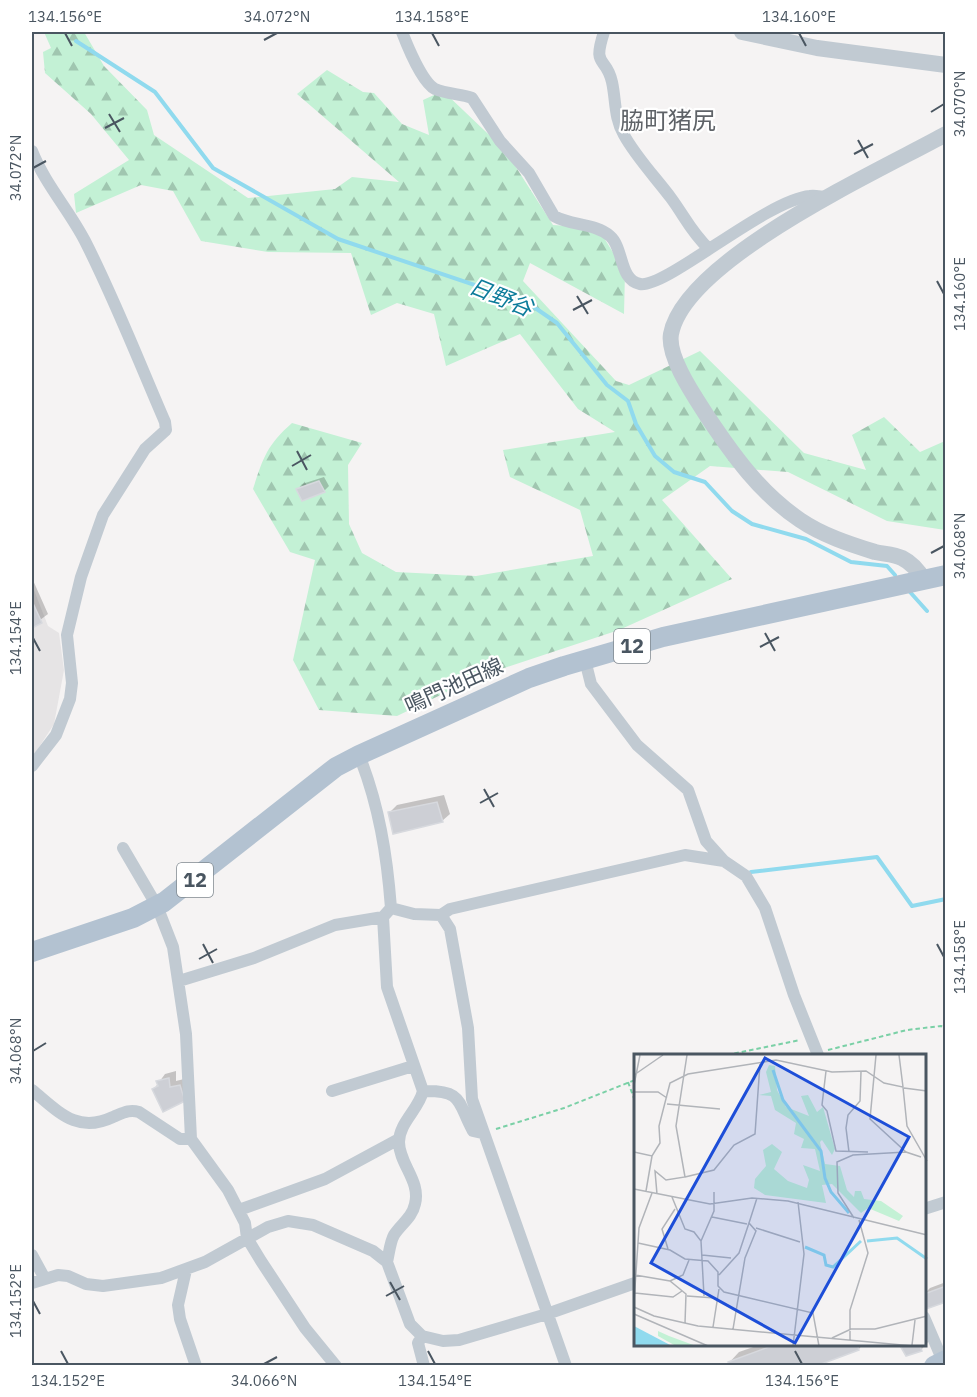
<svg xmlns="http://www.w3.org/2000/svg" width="977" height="1397" font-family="'IBM Plex Sans','Noto Sans JP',sans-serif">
<defs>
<pattern id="forest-firs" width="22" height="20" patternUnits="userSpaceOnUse" patternTransform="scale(1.5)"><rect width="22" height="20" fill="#c3f1d5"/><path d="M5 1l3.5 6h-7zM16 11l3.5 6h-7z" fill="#a0c6b0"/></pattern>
</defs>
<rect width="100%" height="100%" fill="#f5f3f3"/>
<path fill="#e6e4e5" d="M32,585L48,626L59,633L64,670L54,724L32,758Z"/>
<path fill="url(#forest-firs)" d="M44,32H84L104,66L147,110L154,135L248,198L335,189L352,177L399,182L297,94L327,70L363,92L374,93L402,124L429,135L423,100L443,91L505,150L553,225L598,228L625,272L624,314L530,263L523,281L616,381L629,385L700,351L804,453L866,470L852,435L884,417L920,452L945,441V530L887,521L788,472L710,466L662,500L732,579L619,630L480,676L397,716L319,710L293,660L315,560L290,552L253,489C263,458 267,445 292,423L362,443L348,465L349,524L362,553L396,572L476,576L593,556L580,510L510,477L503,450L615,432L578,409L520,334L446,366L434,314L397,303L371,315L351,253L268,252L201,241L173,191L141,185L76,213L74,194L129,160L91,114L45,73L43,52L51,48Z"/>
<path fill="#0003" d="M324,477L329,486L324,491L298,489L302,484Z
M32,578L48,614L32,626Z
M444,795L450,814L442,821L390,812L397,805Z
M176,1071V1081L188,1078L184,1100L154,1089L165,1074Z
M946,1282V1300L927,1307L924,1294L930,1288Z
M924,1331L928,1342L921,1350L900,1344H924Z
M762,1344H863L859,1349L812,1366H726L739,1352Z"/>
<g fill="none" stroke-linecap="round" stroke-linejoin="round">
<path stroke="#90daee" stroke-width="4" d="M76,41L155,92L213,168L338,239L528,303L557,323L607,385L628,401L636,424L655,456L674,472L705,482L732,511L752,524L806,539L851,562L887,566L895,575
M910,592L927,611
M751,872L877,857L912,906L946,899"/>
</g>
<path fill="#cdcfd5" stroke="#d7d9de" stroke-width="1.5" d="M319,481L325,492L302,501L296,489Z
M32,601L42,623L32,628Z
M437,802L443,822L393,834L388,812Z
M169,1078L170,1087L180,1085L185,1101L163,1112L152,1089L158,1086L156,1081Z
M946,1286V1302L926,1309L924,1294Z
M777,1344H857L859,1350L816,1366H729L728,1362Z
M899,1344H919L922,1351L906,1356Z"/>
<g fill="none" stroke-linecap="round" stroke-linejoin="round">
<path stroke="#7ad0a6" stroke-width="2" stroke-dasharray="4.5 3" stroke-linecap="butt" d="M828,1050L907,1030L941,1026L946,1028
M727,1055L800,1040
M628,1082L635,1101
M496,1129L564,1108L635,1080"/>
<path stroke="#c1cad2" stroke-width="12" d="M402,32C407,45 422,82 435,89C447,94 461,94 472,98L500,141L529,173L554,216C571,226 595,223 610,236C624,248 619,280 640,284C665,289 766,200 810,196C815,195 822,197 828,197
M604,32C592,69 606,55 612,82C616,100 614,118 624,135C636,157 656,178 671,198C685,217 691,232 709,249
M32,151C45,184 69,210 85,241C115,300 139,362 165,422L166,430L145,449L103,515L81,577L67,635L72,683L70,699L56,735L32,766
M585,660L591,684L637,745L688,790L706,841L724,861L746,876L765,908L794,995L818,1055
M359,755C379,805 387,855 391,908L414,914L441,915L450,929L468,1028L472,1099L566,1366
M123,848L157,906L173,947L186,1034L191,1139
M441,915L450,909L685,855L724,861
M179,981L254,958L335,925L383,917
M32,1090C59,1112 77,1134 113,1117C123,1113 129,1109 139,1112L180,1139H191L228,1190L245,1223L247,1238L261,1261L305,1328L336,1366
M332,1091L413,1066
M423,1091C464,1090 457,1102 473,1131L482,1133
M924,1209L946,1202
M239,1210L325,1179L399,1139
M32,1255L45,1279
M387,1262C389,1254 390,1242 394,1235C401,1224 412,1218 415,1204C421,1181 399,1164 399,1142C399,1123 419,1109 423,1091L387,987L383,917L391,908
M186,1270L178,1305L180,1319L196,1366
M32,1283L58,1275L68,1276L86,1284L103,1286L161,1278L205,1262L268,1227L288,1221L313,1225L373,1251L387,1262L410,1324L422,1336L443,1341L459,1340L547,1314L635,1283
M924,1317L945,1366
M422,1336L418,1343L424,1366"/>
<path stroke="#c1cad2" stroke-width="16" d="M742,32L817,48L946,65
M924,580C918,570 912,563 902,558C894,554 884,554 875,552C849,544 822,535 800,520C760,493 733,455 707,416C695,397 667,357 671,334C685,259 881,170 946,134"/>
<path stroke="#b3c2d1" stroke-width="20" d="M32,952L133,918L164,902L336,767L359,755L529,678L564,666L663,637L946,575
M934,1366L946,1360"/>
</g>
<path fill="none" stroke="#4a5661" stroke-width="2" d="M65,33L72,46M432,33L439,46M799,33L806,46M264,40L277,33M931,112L944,104M109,114L120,132M105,128L124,118M858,140L868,158M854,154L873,144M33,168L46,161M937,281L944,294M577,296L588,314M573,310L592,300M297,451L307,470M292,466L311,455M931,553L944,546M765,633L775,651M33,638L40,651M760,647L779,637M484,789L494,807M480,803L498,793M203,944L213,963M937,944L944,957M199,959L217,949M33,1051L46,1043M390,1282L400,1300M386,1296L404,1286M33,1301L40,1314M61,1351L68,1364M428,1351L435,1364M795,1351L802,1364M264,1364L277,1357"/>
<g text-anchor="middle" stroke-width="4.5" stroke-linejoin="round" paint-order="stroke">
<g fill="#fff" stroke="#808990" stroke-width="1.5">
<rect x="614" y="629" width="36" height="34" rx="4.5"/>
<rect x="177" y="863" width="36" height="34" rx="4.5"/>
</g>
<g font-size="20" font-weight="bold" fill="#4a5661">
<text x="632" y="653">12</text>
<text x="195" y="887">12</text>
</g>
<g font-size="21" fill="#4a5661" stroke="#fff">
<text transform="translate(454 686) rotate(-24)" y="7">鳴門池田線</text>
</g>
<g font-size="22" font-style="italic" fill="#0c7c9b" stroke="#fff">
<text transform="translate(501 297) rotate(22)" y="8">日野谷</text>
</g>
<g font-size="24" fill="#5f6368" stroke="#fff">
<text x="668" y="129">脇町猪尻</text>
</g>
</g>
<g transform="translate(634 1054)">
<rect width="292" height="292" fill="#f5f3f3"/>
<path d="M135,11L141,12L143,36L152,53L175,62L167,42L174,41L183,58L189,53L201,95L198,101L188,86L186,88L191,110L206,112L213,136L220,143L221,137H227L230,145L247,147L269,162L265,167L234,154L227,159L198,130L188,131L192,149L131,141L120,134L121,125L132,112L129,96L138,90L148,98L140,115L154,127L173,134L175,126L169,111L186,117L181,95L167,94L170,85L160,80L162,69L141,56L137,42L125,41L137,38L132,18ZM24,277L35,282L62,292H42L24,282Z" fill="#c3f1d5"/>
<path d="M0,272L38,292H0Z" fill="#90daee"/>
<path fill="none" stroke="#90daee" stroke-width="3" d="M139,16L149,46L187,97L191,124L197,138L215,159M233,187L263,184L293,205M171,193L190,201L192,211L199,213L227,187"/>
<path fill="none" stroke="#b1b4b9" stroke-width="1.5" d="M242,1L236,65L272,98L287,103M265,1L269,33M192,17L188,51L193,57L202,97L234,98M0,21L29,1M0,31L6,1M270,34L293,37M0,38H24L33,44M33,50L86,55M0,98L18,102L26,89L25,72L36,29L54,20L142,6L198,18L232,17L250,29L269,33L273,72L293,107M215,98L212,74L214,61L226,47L227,18M51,123L80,116L100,91L121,80L126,10M0,135L76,150L118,144L154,147L293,181M12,137L18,102M23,140L21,117L32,126L51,123L42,72L53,1M38,143L51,175L60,178L67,187L70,242M78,163L113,170M220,164L204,139L203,108L219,101L272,98M122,174L166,188M67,187L80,157V138M4,189L36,196L51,205L74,207L84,218V232L90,238L179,259L185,292M34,195L28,175L41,155M68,201L97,204M1,221L36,227L52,240L51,269M85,221L105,199L115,169M36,227L49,221L55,206M1,239L39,243L48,237M53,242L81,244M0,248L5,174L18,139M0,253L20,262L64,272L279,292M0,260L74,292M79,273L85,235M99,275L111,204L122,177L115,169L123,144M198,284L217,275H241L293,262M216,286V256L234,199L225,166M278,291L281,266M159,292L170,200L164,148"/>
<path fill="#1d4ed8" fill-opacity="0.15" stroke="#1d4ed8" stroke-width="3" d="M131,4L275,83L161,289L17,209Z"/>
<rect width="292" height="292" fill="none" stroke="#4a5661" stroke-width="3"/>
</g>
<rect width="977" height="1397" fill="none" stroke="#ffffff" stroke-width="66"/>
<rect x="33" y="33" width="911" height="1331" fill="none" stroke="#4a5661" stroke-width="2"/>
<g font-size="15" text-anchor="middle" fill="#4a5661">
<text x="65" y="22">134.156°E</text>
<text x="277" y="22">34.072°N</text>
<text x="432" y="22">134.158°E</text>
<text x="799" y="22">134.160°E</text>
<text transform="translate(960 104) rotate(-90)" y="5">34.070°N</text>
<text transform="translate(16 168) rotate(-90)" y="5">34.072°N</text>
<text transform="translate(960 294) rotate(-90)" y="5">134.160°E</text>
<text transform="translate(960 546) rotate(-90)" y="5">34.068°N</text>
<text transform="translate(16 638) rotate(-90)" y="5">134.154°E</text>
<text transform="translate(960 957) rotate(-90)" y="5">134.158°E</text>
<text transform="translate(16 1051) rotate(-90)" y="5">34.068°N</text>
<text transform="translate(16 1301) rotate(-90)" y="5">134.152°E</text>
<text x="68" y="1386">134.152°E</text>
<text x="264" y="1386">34.066°N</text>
<text x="435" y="1386">134.154°E</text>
<text x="802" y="1386">134.156°E</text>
</g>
</svg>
